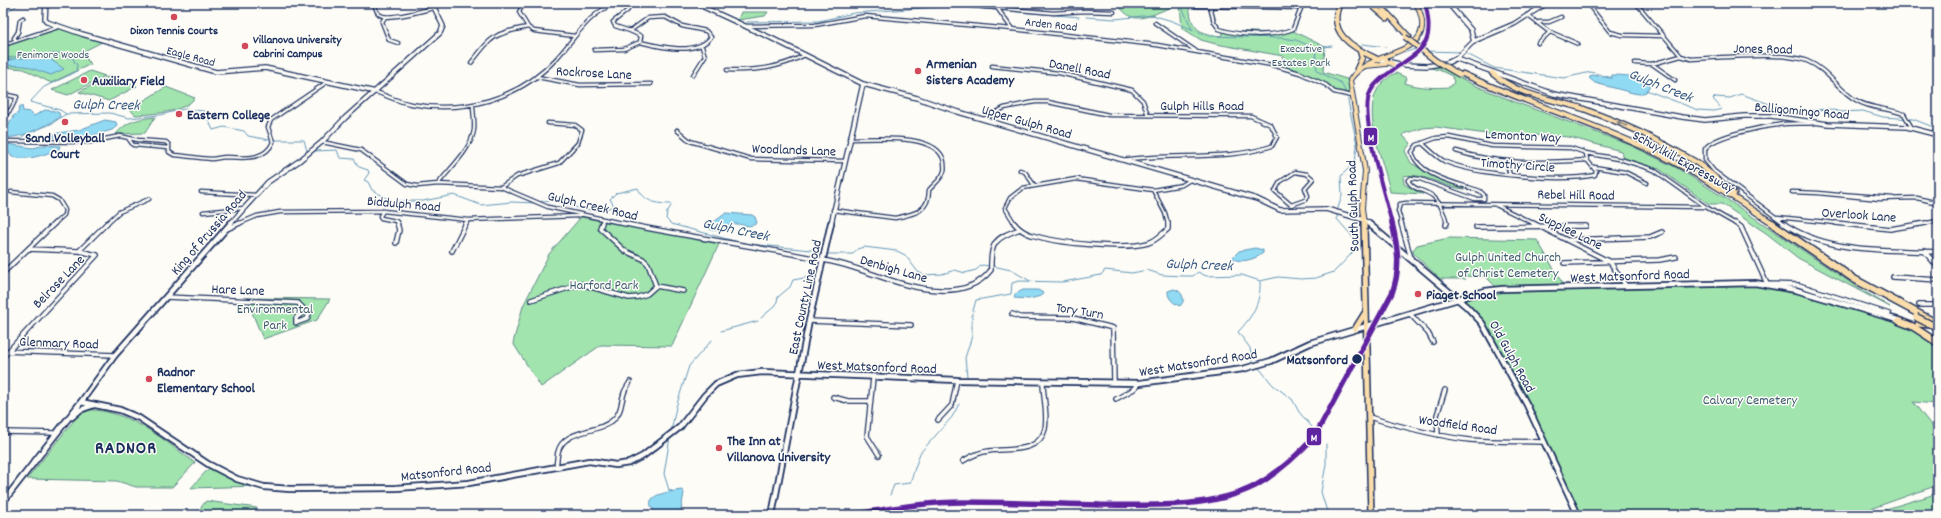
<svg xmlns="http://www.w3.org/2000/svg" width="1941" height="518" font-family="Dekko,sans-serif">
<rect width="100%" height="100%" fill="#fdfcf7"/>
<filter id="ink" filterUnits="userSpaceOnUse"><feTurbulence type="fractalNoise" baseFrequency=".025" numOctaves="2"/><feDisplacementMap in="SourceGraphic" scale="8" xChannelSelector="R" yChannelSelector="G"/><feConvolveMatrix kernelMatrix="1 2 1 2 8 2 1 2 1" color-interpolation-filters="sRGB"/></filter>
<g filter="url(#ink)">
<path fill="#a2e4ae" stroke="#5e8a86" d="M1115,3H1189C1191,28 1196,33 1221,36L1224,31L1278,33L1291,30L1325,47L1323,72L1350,80L1352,96L1334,92L1313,78L1281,68L1283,56L1216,44L1201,40L1182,28L1180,5C1165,7 1146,22 1132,17C1126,15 1120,7 1115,3Z
M741,12H768L765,16L738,20Z
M58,27L104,41L80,53L91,64L51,83L24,69L3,67V45Z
M1423,66L1440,67L1474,85L1515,102L1630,145L1677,168L1725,198L1857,287L1890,307L1798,258L1766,233L1722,204H1709L1659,169L1624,158L1621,151L1569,137L1542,135L1508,137L1436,127L1423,128L1404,134L1403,136L1411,143L1405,151L1411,163L1428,173L1469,189C1446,190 1426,172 1403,176L1404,184L1423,194L1390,192C1384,157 1350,94 1396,73L1407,78L1405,83C1419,88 1435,88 1450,87L1454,82L1452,76L1439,70Z
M90,71L105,76L68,95L52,90Z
M107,77L137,86L109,101L79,92Z
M166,87L195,98C182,113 154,114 135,115L130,109Z
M155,117L145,133L116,134C128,120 139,119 155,117Z
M581,217L719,244L672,346L601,345L541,387L513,343L523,306L549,254Z
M1449,238L1537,240L1564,286L1497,288L1486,277L1464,276L1466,279H1440L1413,253V250L1417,245Z
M1767,284L1899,321L1938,343V404L1913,402L1938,434V485L1870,509L1853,511L1855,515H1578L1561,475L1482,323L1459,300L1485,291Z
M246,298L330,299L317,320L263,339Z
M83,409C92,410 102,410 111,413C142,421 170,444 195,463L172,487H136L117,481L27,479Z
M210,467L258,486L191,488Z
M1938,492V515H1866L1929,496Z
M206,501L257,508L252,515H195Z"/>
<path fill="#91daf3" stroke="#6296b7" d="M19,58L50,59L64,69L51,75L25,66L3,65V61Z
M1592,75L1611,78L1612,75C1622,75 1644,76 1650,85L1646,92L1639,94L1633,93L1595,83L1589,78Z
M22,106L23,111L30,112L34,116L45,110L55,111L59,113L60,117C47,126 19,140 3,137L4,128L9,125L10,121L14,118L12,117L19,112L18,109Z
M105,120L116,122L117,126L112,130L88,137H46L58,133L79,130Z
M7,144L33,148L45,145L60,146L59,149C43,155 29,161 12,157L5,147Z
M726,213L752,215L755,217L757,223C749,229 742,223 733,224C724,226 718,234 709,229L710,225Z
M1255,248L1263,250V253C1256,259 1240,264 1232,258L1239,251Z
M1174,289C1181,291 1184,296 1183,302L1180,306C1174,304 1167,298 1168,291Z
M1023,290H1038L1043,293L1041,296L1029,299L1014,298L1015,294Z
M682,490L684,493L680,515H658C636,495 668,492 682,490Z"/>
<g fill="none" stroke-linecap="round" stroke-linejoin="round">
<path stroke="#6296b7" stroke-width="1" d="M1180,3L1192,29
M3,14L21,3
M1086,17L1115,19L1152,15L1172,21L1208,36L1282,38L1296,40L1315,48
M747,22L819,21L854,13L949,6L1079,17
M1362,44L1386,47
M1332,46L1315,48L1317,71L1341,83L1346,93
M1426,51L1462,52
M1406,52L1416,49
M1465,53L1494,68L1564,78L1591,72L1612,78
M3,59C23,54 43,55 63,53L64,56L74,59V62L77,64L76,72L44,87L30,102L60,110L66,114L110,113L129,118L160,115L184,109L204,111L203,114L208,119L213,130L224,127L244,131L248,136L270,140
M1646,90L1698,110L1714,111L1722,109L1713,99L1715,97L1730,98L1741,94L1772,105L1801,111L1829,109L1841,112L1863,111L1883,117L1913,119L1938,129
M23,140L21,139L24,135L51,124L66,114
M30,140L47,137
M274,140H304L307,151H309
M314,151L337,150L340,158L354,159L359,167L368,170L369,173L364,180L368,182L372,190L392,201H423L454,195L481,205L512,202L536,203
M539,202C560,194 583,220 614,206L610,199L616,193L638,188C644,202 657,204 671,204
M671,206L667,212L666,219L671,224L742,243
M1337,211L1342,196L1341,176L1355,162L1357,145L1347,96
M749,244L811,250L820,253
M826,254H853L857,249L864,247L897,251L905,255L918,272L924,275L942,274L955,270L965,273L976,270L982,265L989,266
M993,266L1011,270L1032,282
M824,268L825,264
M973,311L976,300L1011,294L1012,283L1019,281L1063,282L1101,275L1105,270L1132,273L1147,270L1162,275L1185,276H1193L1198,272L1206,276L1242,275L1260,281L1278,277L1301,279L1316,278L1334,272L1352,253L1356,244L1351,235L1337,219V214
M761,318L776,305L778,297L790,287L793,280L815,276
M721,331L758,321
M1252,361L1250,348L1238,332C1252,317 1261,303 1260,282
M1259,368L1273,385L1292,399L1299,412L1312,427
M967,376L965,358L972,336V313
M671,432L676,407L689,366L712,340
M670,437L664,474L669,490L672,491
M1326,444V464L1321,492L1328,515
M890,495L894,485L910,483L920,453L952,417L959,404"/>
<defs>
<path id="street-far1" d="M374,3C375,6 376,12 379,14C386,22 424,10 434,8
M524,3L519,12L528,27L534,31L575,36
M620,3L628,7V10L613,22L615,26L630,31
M907,3L963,5L1054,13L1085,11L1114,12
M1587,3L1610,32L1622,35L1664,36
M1636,3L1681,56L1691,59C1720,58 1781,51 1807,61C1827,69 1837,88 1854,99C1869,109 1888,108 1904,114L1912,128
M1195,6L1301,8
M1210,7L1214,22L1219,29C1239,36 1273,37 1293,29L1303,3
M998,9L1012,29
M1527,15L1548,31L1578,44
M385,17L382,22L389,40L398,43
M665,17L682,26L706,31L711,37C697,56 660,47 640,42L641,36L630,31L648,18Z
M1539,22H1549L1561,17
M1155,23L1196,51
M746,26L815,25L865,16L1012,29L1157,45L1272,65L1300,73L1326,85L1334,92L1352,96
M16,40L14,38L18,32L20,20L23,18
M1538,43L1550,32
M3,45L58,27
M594,50L624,49L640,42
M471,63C493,35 493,34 528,27
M1635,63L1652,64L1681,56
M1652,64L1675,80
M992,66L1059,73L1132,90L1143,101L1148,115
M727,70C756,71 779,68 805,55
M693,75L705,56L702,47
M537,77L580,85L651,84
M376,92C387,96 399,102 411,104C464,114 519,99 556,59C576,37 587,15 615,3
M3,94L17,97L11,109L3,118
M984,119L1004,108L1035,102H1048L1109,115L1251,116L1271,125L1277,137L1272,146C1224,162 1172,152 1122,160
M677,130L690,141L751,159L844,161
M128,138L133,145L168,148
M3,141L90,142L120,136L138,140L166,142L169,145V152L174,155C187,156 199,158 211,159C216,159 221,157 227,157C243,158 265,161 273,142L268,127L271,120L327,82
M322,142L361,150L407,184L417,186L438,184L501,187L548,207L626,224
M1422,143C1429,149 1437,158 1446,162C1478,175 1561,182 1595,175L1596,171L1587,160L1586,153
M1456,151C1499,165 1542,163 1587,160
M1506,161L1510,175
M1594,167L1625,172L1647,183
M1020,170L1025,172L1034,185
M1295,172L1307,174L1313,179L1305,188L1308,196L1305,200L1291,205L1275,191L1280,182Z
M438,184C450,168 471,150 474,130C475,122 473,113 473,105
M501,187L517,176L559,163L578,143L582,130L575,125L548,123
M1153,190L1182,185L1190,180
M11,192L52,196L59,200L65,210L64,215L54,224
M201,192L256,195
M1792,192L1819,193
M1818,193L1880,199L1917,198L1938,203
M1841,194L1893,198
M1496,205L1535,224
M833,210L895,218C914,214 929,212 929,190C934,184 942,179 944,171C945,168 944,165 944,162C939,132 872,139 849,139
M383,211L380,216L381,218L396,221L398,224
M203,212L244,208
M1777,217L1846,224
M106,224L119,212L149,199
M238,224L257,216L280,212L383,211L468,220L578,216
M466,224L468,220
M601,224L603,220
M1015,224L1005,208L1010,198L1023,188L1076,179L1153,190L1165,213L1168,224
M1402,224L1398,211L1400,204L1406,203L1706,207L1736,224
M1446,224C1447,220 1445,216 1443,212C1433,185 1418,196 1408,181L1411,178L1420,179L1475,199H1484V195L1480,191C1458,183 1419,177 1412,152L1417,145L1436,138L1449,137L1492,146L1571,148L1586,153L1623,160L1654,170L1706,207
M1785,224L1714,171L1705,160V149C1713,135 1767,126 1784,124C1794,123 1805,124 1815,123
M1921,224L1938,221"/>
<path id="street" d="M602,223L600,228L625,251L643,259L648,264L656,286
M621,223C693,238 765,247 837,263C871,271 903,289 940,290C959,291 979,286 991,270C990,242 995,238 1020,229
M1014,223C1019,229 1025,233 1032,235C1056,243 1124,250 1148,243C1156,241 1162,234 1168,229V223
M1401,223L1411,258
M1533,223L1610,262L1626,286
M1735,223L1741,227L1767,284L1799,285L1889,314
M1783,223C1827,254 1887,249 1938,252
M1836,223L1890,229L1926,223
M1446,225L1447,223
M1476,227L1586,226
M227,229L240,223
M1568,240L1650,237L1662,232
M396,243L399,230L397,223
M79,251L107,223
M452,251L466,223
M1924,251L1938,267
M1564,263L1659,260L1676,257
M3,273L55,223
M1893,277L1938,280
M166,297L298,303L309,314L307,319L296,323V318L305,311
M531,300L581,284L629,298L638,297L647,294L656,286L683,291
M1919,305H1938
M1012,314L1020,317L1073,318L1113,328L1114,383
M1410,314L1428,333L1433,342
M809,321L911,325
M3,351L115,355
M3,357L97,255L79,251L28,249
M873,378L867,436L879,455
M833,397L848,401H869
M1116,399L1134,389L1140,383
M1369,417C1402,427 1436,436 1470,440C1495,442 1519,441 1544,442
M938,420L952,405L957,380
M3,432L57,433
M1438,435L1437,415L1445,390
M963,461C971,456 979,452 989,451C1008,448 1039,454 1045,429C1048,414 1043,397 1043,382
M556,467C557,462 557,456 558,452C564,428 600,434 614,419C622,411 621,402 624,393C625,389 628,386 630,382"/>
<path id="secondary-far1" d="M46,3L45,19L47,22L82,34L216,72L265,68L376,92
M695,3L771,38L863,84L917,98L955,111L1257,199L1280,210L1326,209L1364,220L1369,224
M1448,3L1471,30L1474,42
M1377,59L1404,65L1427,66L1447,63L1457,58L1474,41L1514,24L1547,3
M1457,59L1554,94L1682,117L1705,120L1744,116H1771L1828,124L1907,127L1938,135
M230,224L268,182L299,161L322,142L345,118L440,33L443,26L432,3
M831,224L863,84"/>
<path id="secondary" d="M1368,223L1467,307L1482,323L1527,405L1578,515
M81,402L120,410L139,418L208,464L237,479L264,487L290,489L396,488L469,483L589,461L616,465L629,463L643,456L680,427L705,395L716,384L737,375L762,372L957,380L1140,383L1243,369L1271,361L1310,343L1485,291L1502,289L1755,283L1796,290L1901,321
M72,417L80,410L94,405
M3,502L81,402L115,355L231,223
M772,515L809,321L831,223"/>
<path id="primary-far1" d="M1386,59L1387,62L1393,64
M1365,66L1386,64
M1364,224L1362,208L1365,171L1350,80C1371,46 1444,59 1416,3"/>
<path id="primary" d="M1364,223L1371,515
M1918,324L1930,325
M1355,329L1365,313"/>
<path id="highway-far1" d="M1340,3C1326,33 1353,48 1377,59
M1369,3L1387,18
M1378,3L1409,37
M1357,69L1362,58L1360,51
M1492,73C1520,97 1551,98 1584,109C1623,123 1659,140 1694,161C1708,170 1721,183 1734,194
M1463,74C1525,103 1592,122 1654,152C1696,172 1735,198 1774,224"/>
<path id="highway" d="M1772,223L1854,279L1938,324
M1899,321L1912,326L1938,343"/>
</defs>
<use href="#street-far1" stroke="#1b2f5e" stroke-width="5"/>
<use href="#street" stroke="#1b2f5e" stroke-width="6"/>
<use href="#secondary-far1" stroke="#1b2f5e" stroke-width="6"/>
<use href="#secondary" stroke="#1b2f5e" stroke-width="8"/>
<use href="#primary-far1" stroke="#1b2f5e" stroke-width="6"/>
<use href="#primary" stroke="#1b2f5e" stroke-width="8"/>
<use href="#highway-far1" stroke="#1b2f5e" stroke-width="7"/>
<use href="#highway" stroke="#1b2f5e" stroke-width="9"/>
<use href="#street-far1" stroke="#fdfcf7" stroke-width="2.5"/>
<use href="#street" stroke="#fdfcf7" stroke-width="3.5"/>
<use href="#secondary-far1" stroke="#fdfcf7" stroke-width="3.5"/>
<use href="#secondary" stroke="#fdfcf7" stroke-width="4.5"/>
<use href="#primary-far1" stroke="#faddab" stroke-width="4"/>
<use href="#primary" stroke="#faddab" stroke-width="5"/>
<use href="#highway-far1" stroke="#faddab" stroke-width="4.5"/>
<use href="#highway" stroke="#faddab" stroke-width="6"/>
<defs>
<path id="highway-bridge-far1" d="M1405,37L1436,61L1460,75"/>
<path id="highway-bridge" d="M1916,317L1938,328"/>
</defs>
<use href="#highway-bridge-far1" stroke="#1b2f5e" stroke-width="7" stroke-linecap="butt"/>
<use href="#highway-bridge" stroke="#1b2f5e" stroke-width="9" stroke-linecap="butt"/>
<use href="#highway-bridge-far1" stroke="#faddab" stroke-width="4.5"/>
<use href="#highway-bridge" stroke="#faddab" stroke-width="6"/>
<defs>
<path id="rail-1-far1" d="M1392,224C1385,195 1361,122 1369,95C1372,86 1379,80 1386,75C1419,50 1437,49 1425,3"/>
<path id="rail-1" d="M850,515C888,509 926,502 964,502C1009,502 1055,504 1100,505C1150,505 1209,509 1255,486C1278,473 1297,456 1315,436L1392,293C1401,269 1398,248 1392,223"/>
</defs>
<use href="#rail-1-far1" stroke="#fdfcf7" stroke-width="6"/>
<use href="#rail-1" stroke="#fdfcf7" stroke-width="8"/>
<use href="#rail-1-far1" stroke="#5f249f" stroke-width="4"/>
<use href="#rail-1" stroke="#5f249f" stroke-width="5.5"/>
</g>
<defs><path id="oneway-solid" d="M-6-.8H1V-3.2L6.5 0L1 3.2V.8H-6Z"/></defs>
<use fill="#8a8684" href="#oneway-solid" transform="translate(1622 124) rotate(-158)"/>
</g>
<g fill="#d1495b" stroke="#fdfcf7" stroke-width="1.5">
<circle cx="174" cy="17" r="4"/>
<circle cx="245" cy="46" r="4"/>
<circle cx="918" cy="71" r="4"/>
<circle cx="84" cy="80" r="4"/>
<circle cx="179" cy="114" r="4"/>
<circle cx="65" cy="122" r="4"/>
<circle cx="1418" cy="294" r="4"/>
<circle cx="149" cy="379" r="4"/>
<circle cx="719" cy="448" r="4"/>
</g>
<circle fill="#1b2f5e" stroke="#fdfcf7" stroke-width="1.5" cx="1357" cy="359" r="5.5"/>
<g text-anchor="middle" stroke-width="3" stroke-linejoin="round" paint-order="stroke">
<g font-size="12" fill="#1b2f5e" stroke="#fdfcf7">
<text transform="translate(1051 24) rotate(6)" y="4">Arden Road</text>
<text transform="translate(191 56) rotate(15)" y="4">Eagle Road</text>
</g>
<g font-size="12" font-weight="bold" fill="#1b2f5e" stroke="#fdfcf7">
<text x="174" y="34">Dixon Tennis Courts</text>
<text x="253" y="43" text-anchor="start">Villanova University<tspan x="253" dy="14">Cabrini Campus</tspan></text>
</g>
<g font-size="12" fill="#3d5c72" stroke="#fdfcf7">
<text x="1301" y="52">Executive<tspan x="1301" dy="14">Estates Park</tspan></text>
<text x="53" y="58">Fenimore Woods</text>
</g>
<g font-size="14" fill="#1b2f5e" stroke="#fdfcf7">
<text transform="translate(1763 48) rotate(1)" y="5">Jones Road</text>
<text transform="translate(1080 68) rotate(11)" y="5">Danell Road</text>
<text transform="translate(594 72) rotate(3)" y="5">Rockrose Lane</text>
<text x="1202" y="110">Gulph Hills Road</text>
<text transform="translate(1802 110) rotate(5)" y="5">Balligomingo Road</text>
<text transform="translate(1027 121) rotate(16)" y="5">Upper Gulph Road</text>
<text transform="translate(1523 135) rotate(3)" y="5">Lemonton Way</text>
<text transform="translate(794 149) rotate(2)" y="5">Woodlands Lane</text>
<text transform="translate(1684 161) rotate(29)" y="5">Schuylkill Expressway</text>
<text transform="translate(1518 164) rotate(4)" y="5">Timothy Circle</text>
<text transform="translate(1576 194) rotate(1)" y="5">Rebel Hill Road</text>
<text transform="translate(404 203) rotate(5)" y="5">Biddulph Road</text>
<text transform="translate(593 205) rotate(13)" y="5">Gulph Creek Road</text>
<text transform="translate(1352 206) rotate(-92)" y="5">South Gulph Road</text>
<text transform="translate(1859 214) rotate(4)" y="5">Overlook Lane</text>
<text transform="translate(1571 230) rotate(26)" y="5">Supplee Lane</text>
<text transform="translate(208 232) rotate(-49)" y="5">King of Prussia Road</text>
<text transform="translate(894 268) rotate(16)" y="5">Denbigh Lane</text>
<text transform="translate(1630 275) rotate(-2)" y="5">West Matsonford Road</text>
<text transform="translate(58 281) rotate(-46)" y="5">Belrose Lane</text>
<text transform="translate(238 289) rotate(2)" y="5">Hare Lane</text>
<text transform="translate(804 297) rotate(-78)" y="5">East County Line Road</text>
<text transform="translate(1080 310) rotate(9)" y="5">Tory Turn</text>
<text transform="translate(59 342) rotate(2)" y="5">Glenmary Road</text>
<text transform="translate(1513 356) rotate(61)" y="5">Old Gulph Road</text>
<text transform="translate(1198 362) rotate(-9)" y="5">West Matsonford Road</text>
<text transform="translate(877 366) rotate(2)" y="5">West Matsonford Road</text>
<text transform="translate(1458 424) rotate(8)" y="5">Woodfield Road</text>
<text transform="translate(446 471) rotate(-6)" y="5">Matsonford Road</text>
</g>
<g font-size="14" font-weight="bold" fill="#1b2f5e" stroke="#fdfcf7" text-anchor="start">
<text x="926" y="68">Armenian<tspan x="926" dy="16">Sisters Academy</tspan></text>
<text x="92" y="85">Auxiliary Field</text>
<text x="187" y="119">Eastern College</text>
<text x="65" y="142" text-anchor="middle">Sand Volleyball<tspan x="65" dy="16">Court</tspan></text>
<text x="1426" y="299">Piaget School</text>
<text x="157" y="376">Radnor<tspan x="157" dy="16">Elementary School</tspan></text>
<text x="727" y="445">The Inn at<tspan x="727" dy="16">Villanova University</tspan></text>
</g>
<g font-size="14" fill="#3d5c72" stroke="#fdfcf7">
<text x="1508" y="261">Gulph United Church<tspan x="1508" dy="16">of Christ Cemetery</tspan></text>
<text x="604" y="289">Harford Park</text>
<text x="275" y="313">Environmental<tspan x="275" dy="16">Park</tspan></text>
<text x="1750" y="404">Calvary Cemetery</text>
</g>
<g font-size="14" font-weight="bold" fill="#1b2f5e" stroke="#fdfcf7" text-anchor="end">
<text x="1348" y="364">Matsonford</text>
</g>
<g font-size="15" font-style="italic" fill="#385a83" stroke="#fdfcf7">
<text transform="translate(1661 85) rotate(22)" y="5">Gulph Creek</text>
<text transform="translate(106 104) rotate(1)" y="5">Gulph Creek</text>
<text transform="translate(736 229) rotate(12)" y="5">Gulph Creek</text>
<text transform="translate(1199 264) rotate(2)" y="5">Gulph Creek</text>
</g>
<g font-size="18" font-weight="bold" letter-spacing="1" fill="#1b2f5e" stroke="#fdfcf7">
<text x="126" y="453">RADNOR</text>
</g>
</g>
<g stroke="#fdfcf7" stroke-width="1.5">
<rect x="1363" y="127" width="15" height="19" rx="4" fill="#5f249f"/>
<rect x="1306" y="427" width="16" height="19" rx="4" fill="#5f249f"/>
</g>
<g font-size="11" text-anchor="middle" font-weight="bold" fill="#fff">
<text x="1371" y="141">M</text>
<text x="1314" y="441">M</text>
</g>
<rect width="1941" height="518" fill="none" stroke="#fdfcf7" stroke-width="16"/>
<rect x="8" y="8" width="1925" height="502" fill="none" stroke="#1b2f5e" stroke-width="1.5" filter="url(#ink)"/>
</svg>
